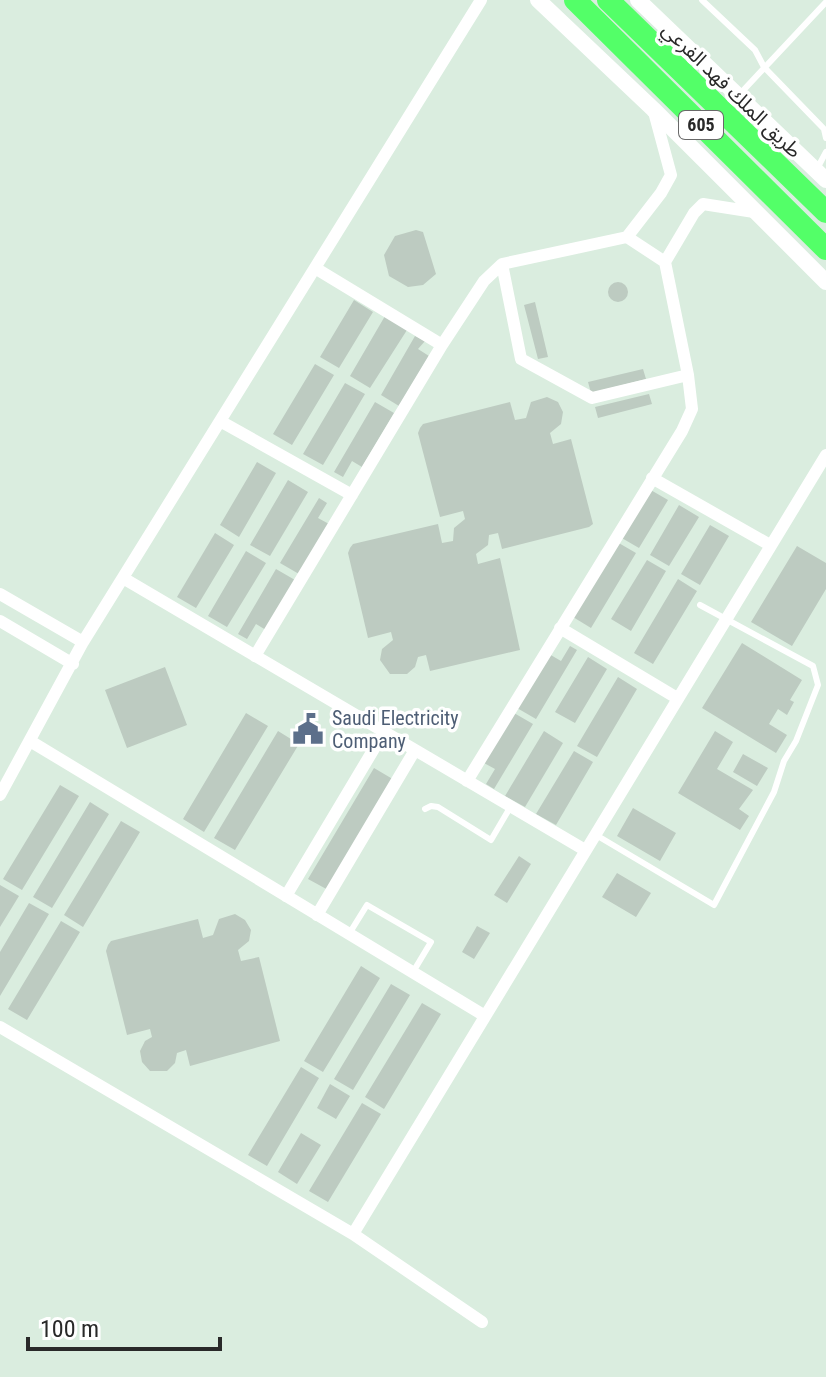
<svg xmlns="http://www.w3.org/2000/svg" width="826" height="1377" font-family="'Roboto Condensed','Noto Sans Arabic',sans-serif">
<rect width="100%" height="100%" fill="#daeddf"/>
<path fill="#bdcbc1" d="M416,230L423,232L436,274L423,285L408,287L389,276L384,255L395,236Z
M608 292a10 10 0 1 1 20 0a10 10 0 1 1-20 0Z
M354,300L373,312L339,368L320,357Z
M535,302L548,357L538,359L524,305Z
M385,316L407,330L370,388L350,376Z
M415,336L425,341L418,349L429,356L399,406L381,395Z
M315,364L334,375L292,445L273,434Z
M643,369L646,379L591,393L588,382Z
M345,383L365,394L323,465L303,454Z
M649,394L652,404L598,418L595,407Z
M547,397L558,402L563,412L561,424L550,433L553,444L571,439L593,524L589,527L502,549L498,533L489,535L488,545L476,554L478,564L500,558L520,650L430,671L426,655L418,657L415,667L407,674H390L380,660L382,649L393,640L391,632L368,638L348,553L350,548L353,544L438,524L442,543L453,541L454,528L465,519L463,511L440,517L418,433L420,428L423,424L510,402L515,420L526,418L531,402Z
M375,402L394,413L362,467L352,461L343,477L334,472Z
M257,462L276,473L239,537L220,525Z
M288,480L308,492L270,556L250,545Z
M649,489L668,500L639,548L620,537Z
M319,498L327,503L318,518L329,524L299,574L280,563Z
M679,505L699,517L669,566L650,555Z
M710,525L729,536L700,585L681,574Z
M215,533L234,545L196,608L177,597Z
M617,542L636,553L591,628L573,617Z
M797,546L826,563V589L792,646L751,622Z
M246,551L266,563L227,627L208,616Z
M647,560L666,571L631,631L611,619Z
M276,569L295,580L266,630L256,624L247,639L238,634Z
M678,579L697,591L653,664L634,653Z
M742,643L802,680L790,700L794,702L787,715L778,709L769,724L787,735L776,753L702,708Z
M570,646L577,650L536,719L517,708L549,654L561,661Z
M588,657L607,669L575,723L555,712Z
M165,667L187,725L127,748L105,690Z
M618,677L637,689L597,757L577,746Z
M246,713L268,726L204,832L183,819Z
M514,713L533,724L494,789L486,784L495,769L484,763Z
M278,731L299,744L235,850L214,838Z
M544,731L563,743L525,807L505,796Z
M715,731L733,742L717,769L753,790L739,809L749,816L740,830L678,793Z
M574,751L593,762L556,825L536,814Z
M743,754L768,768L757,786L733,772Z
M374,768L396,781L330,891L308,879Z
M60,785L79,796L22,890L3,879Z
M90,802L109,814L52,908L33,897Z
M633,808L676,833L660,861L617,836Z
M121,821L140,832L83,927L64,915Z
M519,856L531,864L507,903L494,895Z
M617,873L651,893L636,917L602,897Z
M0,885L19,896L0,927Z
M29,903L49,914L0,996V952Z
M235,914L245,920L251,930L249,941L238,950L241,961L259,957L280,1041L190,1066L186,1050L177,1053L175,1063L167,1071H150L142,1062L140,1051L145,1041L152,1037L150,1029L127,1035L106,951L108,945L111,941L198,919L203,938L213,935L219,919Z
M61,921L80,932L27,1020L8,1009Z
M477,926L490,933L474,959L462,952Z
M361,966L380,978L323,1072L304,1061Z
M391,984L410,995L353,1090L334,1079Z
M422,1003L441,1014L384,1109L365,1097Z
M301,1067L319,1078L267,1166L248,1155Z
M330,1084L350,1096L336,1119L317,1108Z
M362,1103L381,1114L328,1202L309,1191Z
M301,1133L321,1145L297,1184L278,1172Z"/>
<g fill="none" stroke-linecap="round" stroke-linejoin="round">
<path stroke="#fff" stroke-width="6" d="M702,0L755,50L764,67L824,129L826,138
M738,96L826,2
M818,167L826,152
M425,809L431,806L438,807L491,840L511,806
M596,835L714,905L774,792L784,761L796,741L818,685L813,666L700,605
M349,934L367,905L431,942L413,972"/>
<path stroke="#fff" stroke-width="12" d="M654,112L671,175L661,193L627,237L502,264L521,359L592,398L688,375L665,262L694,213L703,204L754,212
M627,237L665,262
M315,268L442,345L484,281L502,264
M220,421L352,495
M652,478L770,545
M123,578L585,850
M0,594L83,642
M0,621L73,664
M560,628L677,698
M255,656L442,345
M30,741L485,1016
M467,781L682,431L692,409L688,375
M0,795L83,642L481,0
M286,896L384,732
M317,915L415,750
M0,1027L353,1234L826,455
M353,1234L482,1322"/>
<path stroke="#fff" stroke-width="16" d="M538,0L653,109L826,282
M638,0L826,180"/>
<path stroke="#53ff68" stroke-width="22" d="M575,0L826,249
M608,0L826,212"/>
</g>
<defs>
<symbol id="civic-bare" viewBox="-9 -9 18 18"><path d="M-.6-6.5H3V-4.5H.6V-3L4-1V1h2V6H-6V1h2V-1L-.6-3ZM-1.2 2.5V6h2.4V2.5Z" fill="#5c6f8a" stroke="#fff" stroke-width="2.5" paint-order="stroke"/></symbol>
</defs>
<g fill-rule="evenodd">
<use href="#civic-bare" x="286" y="707" width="44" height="44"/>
</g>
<g text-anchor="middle" stroke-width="7" stroke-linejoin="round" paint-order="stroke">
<rect fill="#fff" stroke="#696969" stroke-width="2" x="679" y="111" width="44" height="28" rx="6"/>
<g font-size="18" font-weight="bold" fill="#292929">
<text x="701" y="131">605</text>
</g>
<g font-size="20" fill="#292929" stroke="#fff">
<text transform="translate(732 90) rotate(44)" y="7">طريق الملك فهد الفرعي</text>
</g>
<g font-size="20" fill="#4e5e75" stroke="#fff" text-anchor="start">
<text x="332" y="725">Saudi Electricity<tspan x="332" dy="23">Company</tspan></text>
</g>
</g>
<path d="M28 1337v12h192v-12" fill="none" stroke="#292929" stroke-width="4"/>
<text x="40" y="1337" font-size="24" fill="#292929" stroke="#ffffff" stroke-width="6" paint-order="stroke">100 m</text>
</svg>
